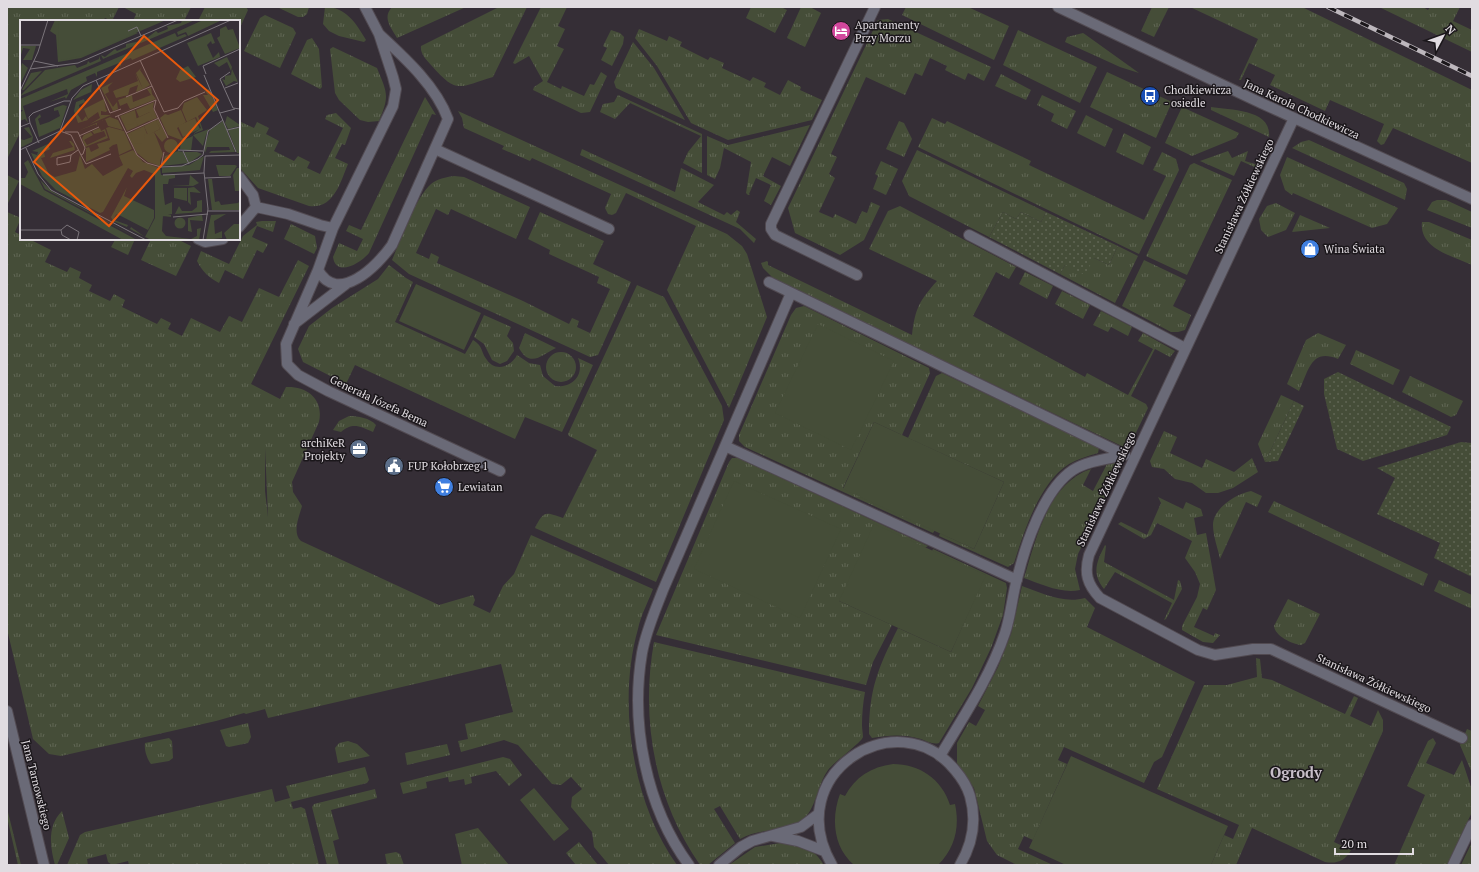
<svg xmlns="http://www.w3.org/2000/svg" width="1479" height="872" font-family="'PT Serif',serif">
<defs>
<pattern id="grass-tufts" width="24" height="20" patternUnits="userSpaceOnUse"><rect width="24" height="20" fill="#454d38"/><path d="M3 7l-1-3M5 7V3M7 7l1-3M15 17l-1-3M17 17v-4M19 17l1-3" fill="none" stroke="#606654"/></pattern>
<pattern id="garden-dots" width="8" height="8" patternUnits="userSpaceOnUse"><rect width="8" height="8" fill="#454d38"/><path d="M2 2h.1M6 6h.1" fill="none" stroke="#606654" stroke-width="1.8" stroke-linecap="round"/></pattern>
</defs>
<rect width="100%" height="100%" fill="#352e36"/>
<path fill="url(#grass-tufts)" fill-rule="evenodd" d="M7,7H119L112,21L105,18L103,21H21V131L7,159Z
M123,7H191L184,21H133L136,14Z
M205,7H246L248,10L239,30V21H198Z
M277,7H309L307,14L303,17H298Z
M325,7C346,7 356,23 366,40L364,42L339,36L329,31L323,24Z
M392,7H466L397,38C391,27 382,18 392,7Z
M499,7H527L493,77C457,88 457,94 431,65C426,59 420,54 421,46Z
M541,7H567L558,26L565,29L557,46L564,49L547,82L561,89L562,86L584,96L590,84L594,85L601,72L607,76L590,112L581,113L533,90L534,87L543,81L529,56L515,64L513,63Z
M751,7H781L787,10L775,33L746,18Z
M801,7H810L821,13L805,47L787,38Z
M906,7H968L1009,26L994,60L902,15Z
M1152,7H1169L1154,37L1141,31Z
M1190,7H1302L1472,90V163L1393,128L1384,144L1381,145L1377,141L1384,124L1330,100L1325,111L1270,85L1275,75L1249,63L1241,80H1239L1258,39Z
M1379,7H1423L1428,10L1430,7H1460L1453,21L1472,30V52Z
M265,15L293,28L296,33L280,68L244,51L260,18Z
M888,19L991,67L984,81L968,73L965,80L945,70L947,66L930,58L922,76L915,73L905,95L866,77L831,154L837,157L829,174L835,178L819,212L833,218L835,214L856,224L862,211L867,213L871,202L880,206L864,240L840,255L795,233L788,208L878,20Z
M639,29L667,41L669,36L682,42L680,46L708,60L710,57L724,63L722,68L750,81L753,77L766,83L764,87L780,95L788,80L801,87L800,90L822,100L812,120L728,140L691,123L657,66L635,38Z
M611,30L620,33L624,37L623,44L612,66L601,60L607,48L603,46Z
M1018,30L1097,67L1080,103L1003,65Z
M1083,33L1086,35L1139,73L1120,67L1065,42L1067,37Z
M312,38L319,49L322,87L320,89L291,74L307,40Z
M633,42L654,68L685,120L616,88L614,82Z
M333,47L377,68C387,93 390,95 379,121L368,122L360,120L339,100L335,93L330,49Z
M1107,72L1172,102L1156,138L1090,107Z
M1001,74L1031,90L1026,100L995,86Z
M618,95L702,134V173L683,163L688,152L701,136L630,103L615,119L600,112L603,104L614,102Z
M1042,95L1076,111L1067,129L1051,121L1054,114L1037,105Z
M425,97L436,115L432,114L369,253C361,263 336,278 333,257L339,243L357,251L363,239L346,231L349,225L361,230Z
M1182,107L1239,133L1236,138L1192,156L1165,143Z
M1211,107C1230,110 1272,109 1269,137L1211,110Z
M458,111L727,234L742,246L747,254L767,317L729,408L667,290L696,226L626,193L616,213L612,215L608,214L605,208L611,194L532,158L530,161L502,149L504,146L464,128L462,118Z
M336,113L351,128L345,145L342,144L335,158L348,164C340,183 334,209 309,206L258,188L239,167V121L254,128L257,122L269,128L266,134L279,141L274,151L294,161L298,156L310,162L307,168L320,174L343,128L325,119L327,115Z
M1086,115L1113,129L1105,147L1077,133Z
M932,118L945,124L947,121L1031,161L1029,165L1144,220L1166,176L1153,170L1162,152L1176,159L1179,170L1139,254L918,147Z
M899,121L904,123L912,139L904,157L886,149Z
M810,125L790,166L772,157L763,176L781,186L771,205L764,201L771,185L756,178L749,194L750,195H748L746,193L751,162L724,148L720,168L715,179L707,175V136L728,145Z
M1124,133L1151,147L1143,165L1116,152Z
M1309,140L1404,183L1407,189L1405,200L1292,148L1301,142Z
M582,149L675,192L681,168L714,185L698,202L724,215L727,212L731,215L737,210L740,212L736,222L756,239L754,243L740,229L580,155Z
M917,150L1046,212L1041,222L1021,212L1016,219L1003,212L989,237L909,196L902,181Z
M1228,151L1232,158L1248,151L1245,161L1261,166L1259,169L1241,161L1234,176L1200,161Z
M1287,157L1398,208L1387,224L1372,228L1293,193L1292,195L1285,190L1280,175Z
M881,161L898,169L886,195L873,189L878,176L875,174Z
M1194,163L1232,180L1187,275L1146,256L1190,165Z
M7,175L19,181L7,205Z
M454,176L464,177L530,207L516,239L451,209L448,215L436,209L416,253L429,259L431,253L439,257L437,263L523,301L569,324L572,318L579,321L577,327L590,333L610,289L597,283L599,277L549,254L550,250L528,239L540,212L604,241L593,264L631,282L598,355L590,357L409,274L392,260C401,240 415,198 431,184C437,179 446,177 454,176Z
M1437,200H1446L1472,212V228L1427,210L1432,202Z
M1276,203L1295,213L1286,230L1268,237L1261,230L1259,219L1267,206Z
M900,206L1016,267L1009,279L996,272L973,316L1085,377L1087,373L1128,395L1153,349L1138,341L1143,333L1175,351L1170,357L1155,349L1131,396L1146,404L1148,408L1128,449L775,280L763,268L761,263L767,261L768,262V265L912,335C915,309 919,301 937,281L869,249L888,211Z
M7,212L21,218L15,232L21,235V239H29L51,250L45,262L67,272L70,267L81,272L79,278L92,285L89,291L110,301L114,294L125,300L122,307L157,324L161,318L171,323L168,329L182,336L191,318L220,332L229,316L242,322L259,288L279,297L298,260L309,266L251,384L280,399L286,387C307,386 324,399 319,422L292,482L293,492L302,506C299,517 292,533 301,541L439,605L473,595L475,600L473,605L490,613L503,586L514,574L531,535L653,589C648,602 641,615 638,629C617,702 632,803 677,865H609L594,847L592,832L571,807L572,797L582,789L571,777L561,785L552,784L518,745L504,740L461,752L458,741L468,739L465,724L513,712L501,664L268,718L265,709L246,714L244,713L216,721L61,756L49,754L33,739L7,629ZM265,448L268,516V517L265,491Z
M1300,215L1330,228L1292,232Z
M262,221H276L273,232L257,226L252,237L268,244L263,253L257,250L243,279L225,270L219,283C208,277 202,271 197,261L201,251L229,264L243,236L257,225L256,222Z
M1422,222H1429L1472,240V265C1453,256 1419,249 1422,222Z
M291,224L315,236L317,248L314,254L284,239Z
M113,239H135L128,255L111,247L115,240Z
M151,239H177L191,246L176,276L141,260Z
M1118,246L1138,256L1115,303L1060,274L1065,265L1094,258L1109,265Z
M1144,260L1186,280L1173,306L1191,315L1185,330L1178,332H1171L1122,306Z
M389,265L406,278L413,282L395,322L465,354L473,340C484,347 480,351 487,360C495,372 511,367 517,355L529,363L540,365L543,376L555,386C572,388 585,375 578,358L593,365L562,432L525,417L515,439L355,365L346,384L303,362L298,349L309,326L332,308L378,279Z
M1025,272L1053,286L1047,299L1019,284Z
M637,285L664,297L722,406L724,420L656,582L535,528C544,510 545,512 563,518L597,450L569,436L568,434Z
M1062,291L1090,305L1083,319L1055,304Z
M804,306L929,368L930,373L902,435L874,422L843,488L935,530L933,533L745,447L739,441V435L791,315L796,308Z
M1101,311L1132,327L1128,336L1111,327L1108,332L1093,325Z
M484,315L511,327L507,336L513,343L514,351L507,361L500,364L492,360L484,344L474,337Z
M525,333L556,348C543,354 530,369 519,348Z
M1318,333L1346,345L1338,359C1311,348 1309,370 1299,391L1287,384L1306,340Z
M1356,350L1400,370L1393,385L1350,364Z
M546 367a15 15 0 1 1 30 0a15 15 0 1 1-30 0Z
M942,373L1099,448L1098,453C1088,456 1078,459 1069,464C1039,483 1024,532 1014,563L1008,567L939,536L940,533L974,549L1004,482L908,438L936,376Z
M1410,376L1463,401L1456,415L1451,417L1402,392Z
M1281,395L1294,401L1265,462L1258,444Z
M349,416C358,416 370,418 376,425L373,432C360,426 352,422 341,432L333,430L339,421Z
M1164,431L1177,437L1170,453L1202,468L1206,459L1234,472L1252,458L1258,472L1233,488L1218,493H1206L1192,483L1175,479L1164,469L1152,467L1150,461Z
M732,458H738L928,546L839,601L892,625L873,662L866,685L656,635L729,462Z
M1120,462L1122,463L1078,554L1075,569L1080,590C1061,594 1041,584 1024,578C1036,539 1048,483 1091,469L1083,485L1093,491L1107,464Z
M1251,491L1262,496L1257,507L1246,502L1220,559C1218,549 1213,536 1213,525C1213,508 1236,494 1251,491Z
M1158,497L1183,509L1186,502L1201,509L1203,516L1194,518L1197,535L1206,533L1216,590L1207,610L1203,608L1194,627L1214,636L1215,633L1220,635L1213,643L1203,642L1182,630V626L1197,597L1200,584L1195,572L1185,558L1192,541L1157,523L1151,535L1144,539L1118,524L1121,522L1147,535L1161,503Z
M1274,501L1428,574L1423,586L1268,512Z
M1105,545L1106,546L1104,562L1174,600L1178,580L1180,581L1182,589L1166,619L1164,620L1172,603L1115,572L1104,589C1091,573 1097,561 1105,545Z
M933,549L1006,583L1007,588L1003,615L991,648L972,688L939,743C933,745 927,741 921,739C904,734 889,735 872,738L869,734C869,689 878,668 898,628L951,652L985,575L932,551Z
M1439,580L1472,595V609L1434,591Z
M1022,586C1042,593 1063,604 1085,598L1095,608L1087,627L1195,682L1162,757L1154,762L1144,783L1064,747L1058,760L1067,764L1033,840L1024,836L1018,849L1053,865H1017L997,855L987,841L974,788L957,763V743L969,722L976,726L985,710L978,706L998,667L1011,634Z
M1288,599L1320,614L1305,643L1301,645C1292,644 1275,636 1274,626Z
M654,642L865,692C863,703 862,714 862,725C862,729 863,734 863,737C862,742 834,762 828,770C817,785 816,811 801,821C784,832 759,828 740,839L720,806L714,809L735,843L708,865H700C655,800 640,720 654,642Z
M1256,658L1260,659L1262,678L1272,680L1345,714L1354,696L1358,698L1350,716L1371,726L1378,710L1383,720V731L1334,842L1351,850C1345,861 1337,864 1325,862L1252,828L1236,865H1211L1224,835L1233,839L1239,825L1157,789L1204,685H1227L1257,677Z
M248,723L251,737L248,743L229,747L226,746L220,730Z
M1467,729L1472,731V773L1460,745Z
M169,738L172,741L173,758L169,761L151,764C147,759 144,750 145,743Z
M1433,738L1436,743L1426,763L1454,775L1462,760L1472,790V812L1447,865H1394L1425,795L1407,786L1428,741Z
M348,741L357,744L370,756L338,763L335,748L339,743Z
M447,744L450,755L407,765L405,753Z
M503,757L510,759L522,775L509,786L496,771L471,777L472,783L465,785L464,779L449,782L448,777L426,782L427,788L403,794L400,783Z
M365,767L369,780L367,783L291,802L293,809L301,807L305,809L319,865H129L128,861L112,865L108,862L106,854L87,859L88,865H67L80,835L85,832L272,789L275,802L290,798L286,786Z
M534,788L569,829L554,841L520,800Z
M375,789L377,798L331,810L339,839L333,841L339,865H327L312,807L314,804Z
M7,808L21,865H18L7,817Z
M62,811L69,838L57,865H55C50,847 47,826 62,811Z
M478,828L509,865H462L455,834Z
M579,842L598,865H576L566,853Z
M1472,842V865H1461Z
M780,843C800,843 813,847 824,865H729L755,847Z
M396,852L400,854L404,865H387L385,854Z"/>
<path fill="#454d38" d="M416,284L481,313L464,350L399,321Z
M818,324L894,361L851,450L775,413Z
M874,422L1004,482L974,549L843,489Z
M734,481L841,529L800,618L694,569Z
M874,524L986,575L951,652L839,601Z
M1071,756L1228,826L1211,865H1066L1029,848Z
M893,764C919,764 942,779 950,805L955,804C960,827 955,848 938,865H854C833,847 831,818 840,794L845,796C855,777 871,767 893,764Z"/>
<path fill="url(#garden-dots)" d="M1003,212L1016,219L1021,212L1041,222L1046,212L1118,246L1109,265L1094,258L1085,275L1065,265L1060,274L989,237Z
M1338,372L1451,427L1447,435L1363,461L1337,449L1324,394V379Z
M1294,401L1304,406L1278,461L1265,462Z
M1461,442L1472,443V577L1434,558L1440,543L1377,514L1395,478L1377,468Z"/>
<g fill="none" stroke-linecap="round" stroke-linejoin="round">
<defs>
<path id="service" d="M969,235L1185,348
M857,275L775,235L771,229V224L875,7"/>
<path id="pedestrian" d="M769,282L1125,455
M725,446L1017,580
M940,756C964,716 990,677 1005,633C1011,615 1012,597 1017,579C1025,546 1043,490 1073,470C1087,461 1108,459 1125,455
M773,836L798,841L824,851
M689,865C646,807 630,724 642,653C646,631 655,611 663,590L791,293
M719,865L741,847L752,841L801,827L817,815
M832,865C779,773 898,700 955,770C961,777 967,786 970,796C977,821 973,843 960,865
M1453,865L1472,825"/>
<path id="minor" d="M365,7L379,34L393,77L396,89L393,106L333,228L318,270C338,306 378,265 392,245L448,119C436,86 405,58 379,34
M1058,7L1261,103L1472,199
M1294,118L1089,555C1084,573 1087,584 1100,598L1198,650L1215,655L1253,649H1271L1462,738
M435,149L609,229
M239,176L253,195L256,207
M256,207L288,214L320,225L333,228
M239,227L256,207
M198,239L205,242L223,239
M318,270L286,344L287,364L298,375L328,391L500,471
M294,324L346,284
M7,711L44,865"/>
</defs>
<use href="#service" stroke="#514a51" stroke-width="12"/>
<use href="#pedestrian" stroke="#514a51" stroke-width="12"/>
<use href="#minor" stroke="#514a51" stroke-width="12"/>
<use href="#service" stroke="#6a6a77" stroke-width="10"/>
<use href="#pedestrian" stroke="#6a6a77" stroke-width="10"/>
<use href="#minor" stroke="#6a6a77" stroke-width="10"/>
<defs>
<path id="rail" d="M1328,7L1472,76"/>
</defs>
<use href="#rail" stroke="#bdb7bd" stroke-width="4.5"/>
<use href="#rail" stroke="#1b171b" stroke-width="3" stroke-dasharray="9" stroke-linecap="butt"/>
</g>
<defs>
<symbol id="hotel-disc" viewBox="-11 -11 22 22"><circle r="9.5" fill="#d1479c" stroke="#1b171b"/><path d="M-6-4.5h1.5V1H6V5H4.5V3h-9V5H-6ZM-4 0a1.8 1.8 0 1 1 3.6 0ZM.5 0V-2.5h3Q6-2.5 6 0Z" fill="#fff"/></symbol>
<symbol id="bus-disc" viewBox="-11 -11 22 22"><circle r="9.5" fill="#1a4fb4" stroke="#1b171b"/><path d="M-5-6H5V4H4V6H2V4H-2V6H-4V4H-5ZM-3.5-4V0h7V-4ZM-3.5 1.2v1.5H-2V1.2ZM2 1.2v1.5H3.5V1.2Z" fill="#fff"/></symbol>
<symbol id="shop-disc" viewBox="-11 -11 22 22"><circle r="9.5" fill="#3f7fe0" stroke="#1b171b"/><path d="M-5-2.5h2.3a2.7 3.5 0 0 1 5.4 0H5L5.5 6h-11ZM-1.5-2.5h3a1.5 2.3 0 0 0-3 0Z" fill="#fff"/></symbol>
<symbol id="office-disc" viewBox="-11 -11 22 22"><circle r="9.5" fill="#5c6f8a" stroke="#1b171b"/><path d="M-6-3h4V-5.5h4V-3h4V5H-6ZM-1-4.5V-3h2v-1.5ZM-6 0V1H6V0Z" fill="#fff"/></symbol>
<symbol id="civic-disc" viewBox="-11 -11 22 22"><circle r="9.5" fill="#5c6f8a" stroke="#1b171b"/><path d="M-.6-6.5H3V-4.5H.6V-3L4-1V1h2V6H-6V1h2V-1L-.6-3ZM-1.2 2.5V6h2.4V2.5Z" fill="#fff"/></symbol>
<symbol id="supermarket-disc" viewBox="-11 -11 22 22"><circle r="9.5" fill="#3f7fe0" stroke="#1b171b"/><path d="M-6-5.5h2.5l.6 2H6L4.5 2H-2.5L-4.4-4H-6ZM-1.5 3.2a1.3 1.3 0 1 0 .1 0ZM3 3.2a1.3 1.3 0 1 0 .1 0Z" fill="#fff"/></symbol>
</defs>
<g fill-rule="evenodd">
<use href="#hotel-disc" x="830" y="20" width="22" height="22"/>
<use href="#bus-disc" x="1139" y="85" width="22" height="22"/>
<use href="#shop-disc" x="1299" y="238" width="22" height="22"/>
<use href="#office-disc" x="348" y="438" width="22" height="22"/>
<use href="#civic-disc" x="383" y="455" width="22" height="22"/>
<use href="#supermarket-disc" x="433" y="476" width="22" height="22"/>
</g>
<g text-anchor="middle" stroke-width="3" stroke-linejoin="round" paint-order="stroke">
<g font-size="11" fill="#e1dce1" stroke="#1b171b" text-anchor="start">
<text x="855" y="29">Apartamenty<tspan x="855" dy="13">Przy Morzu</tspan></text>
<text x="1164" y="94">Chodkiewicza<tspan x="1164" dy="13">- osiedle</tspan></text>
<text x="1324" y="253">Wina Świata</text>
<text x="345" y="447" text-anchor="end">archiKeR<tspan x="345" dy="13">Projekty</tspan></text>
<text x="408" y="470">FUP Kołobrzeg 1</text>
<text x="458" y="491">Lewiatan</text>
</g>
<g font-size="11" fill="#e1dce1" stroke="#1b171b">
<text transform="translate(1302 109) rotate(25)" y="4">Jana Karola Chodkiewicza</text>
<text transform="translate(1244 196) rotate(-65)" y="4">Stanisława Żółkiewskiego</text>
<text transform="translate(379 401) rotate(25)" y="4">Generała Józefa Bema</text>
<text transform="translate(1106 489) rotate(-65)" y="4">Stanisława Żółkiewskiego</text>
<text transform="translate(1374 683) rotate(25)" y="4">Stanisława Żółkiewskiego</text>
<text transform="translate(37 785) rotate(76)" y="4">Jana Tarnowskiego</text>
</g>
<g font-size="15" font-weight="bold" fill="#c7bec8" stroke="#1b171b">
<text x="1296" y="778">Ogrody</text>
</g>
</g>
<g transform="translate(20 20)">
<rect width="220" height="220" fill="#352e36"/>
<path d="M35,0H39L118,13L61,38L38,42L36,15L30,11ZM162,0H175L83,39L81,35L85,37L95,29L97,31L106,27V24L121,21L122,17L127,18L136,11L138,13L148,9L147,6L161,3ZM183,0H202L168,16L166,12L158,15L157,12ZM206,6L208,10L213,9L220,28L205,34L197,18L200,16V9ZM155,13L157,17L165,14L167,16L112,40L113,42L111,38L101,42V47L99,43L77,52V57L75,53L66,57L67,61L51,70L46,79L45,77L29,82L48,74L47,69L3,86L8,103L5,99L0,101V93L3,90H0V79ZM191,13L195,23L192,24L191,21L187,25L193,38L199,32L200,37L178,46L167,23ZM0,26H16L12,40H3L10,29L3,28L1,35ZM79,36L81,41L0,76L25,50L55,45L57,48L67,44L68,41L70,43L79,39ZM207,37L212,47L211,51L207,42L199,47L194,43ZM2,43L8,48L0,65V50ZM122,47L120,50L130,65L123,69L116,53ZM212,49L218,62L214,61L206,66L202,59L205,60V56L211,55ZM22,51L4,70H2L11,53ZM115,53L123,69L116,72L118,65L110,68L108,75L96,78L93,71L118,61ZM93,62L88,67L89,72L85,74L93,87L97,82L98,89L93,91L81,68ZM72,64L71,74V72L53,80L61,70ZM131,68L132,74L136,79L93,96L110,89L107,83L100,86L98,80L112,75L113,82L126,77L131,75L127,69ZM189,69L198,90L193,92L183,75H188L185,71ZM177,77L187,90L178,96L183,110L173,114L181,108L176,97L167,102L162,90L164,83ZM64,79L65,82L59,85L60,90L56,92L62,101L66,96L68,100L58,103L54,91L56,82ZM84,79L86,90L88,89L86,92L81,91V95H91L70,104L80,98L78,92L68,99L64,89ZM134,82L133,88L137,98L129,101L130,92L119,97L116,90ZM43,85L47,86L40,108L19,117L15,99L20,94L21,97L18,99L20,105L29,102L40,96L38,90L34,91V88ZM115,90L118,106L107,111L100,96ZM161,90L166,102L157,108L162,118L172,115L161,120L148,115L140,98L145,94L148,95ZM207,96L220,105V106L208,109L205,103ZM90,97L98,100L103,110L88,106L85,99L77,103V106L76,104L58,111ZM138,99L147,117L142,122L134,112L140,109L136,101ZM203,101L215,132L189,133L191,131L210,130L209,127H187L185,133L184,127L190,110ZM124,106L127,114L134,112L137,119L117,133L107,114ZM9,107L13,117L12,122L0,128V119L4,120L12,117L4,108ZM89,107L104,111L112,129L99,135L97,124L93,125L89,128L90,130L66,142V128L69,127L71,132L79,128L77,124L90,120L86,108ZM220,107V133H217L208,110ZM80,108L81,111L85,109L88,118L65,127L62,118L64,115L71,112L73,115L64,120L67,125L86,116L84,111L74,114L72,111ZM189,109L186,115L183,126L173,115ZM173,116L171,131L160,129L161,121ZM137,119L143,134L140,141L136,140L140,141V146L128,142L117,133ZM49,121H51L54,124L55,130L30,138L33,133L53,127ZM28,124L30,129L24,132L25,137L21,138L29,154L35,157L56,151L60,135L65,149L72,144L83,156L103,145L99,136L113,130L123,142L139,148L134,154L124,150L116,153L112,158L110,156L113,151L108,148L83,192L80,193L36,170L22,156L11,133L17,135L18,132L12,131ZM158,131L163,132L168,143L142,146L145,136ZM164,132H177L182,134L169,143ZM184,136L180,150L169,151V145ZM8,140L24,170L117,220H103L0,164V158H5L8,152L4,143ZM9,140L10,141L20,160L33,172L121,220L25,169ZM169,145V151L142,153V148ZM196,145H215L217,146L210,156H199ZM140,148L141,155H155V158L149,159L148,164H143V169L145,185L152,182V194L135,198V154ZM217,148H220V171H215L213,155ZM170,155L179,163L173,166L151,165H169ZM188,159H192L195,182L199,181L201,185L218,183L220,181V190H192ZM107,167L104,176L134,190V198L128,210L97,194L95,196L94,200L108,205L107,207L93,201L91,197ZM174,167L181,173L170,172L171,185L168,182V168ZM154,168H167V181L154,178ZM182,180V192L155,194L159,186L162,191H172L177,187V181ZM206,194L194,201L195,214L202,211V218L186,220L191,195ZM142,195H151V197L143,196L142,211L146,216L171,219L177,216V209L181,208L179,220H131L110,209L111,207L125,217L135,198ZM182,195L183,201L170,200L172,212L168,211V198ZM154.5 203a5.5 5.5 0 1 1 11 0a5.5 5.5 0 1 1-11 0ZM214,204H220V220H207L204,213Z" fill="#454d38"/>
<path d="M39,0H146L62,36L41,40L38,38ZM130,92L133,99L118,106L115,99ZM103 99a6 6 0 1 1 12 0a6 6 0 1 1-12 0ZM175,98L180,109L163,117L158,106ZM136,100L140,109L128,115L124,106ZM111 117a7 7 0 1 1 14 0a7 7 0 1 1-14 0ZM144 126a7 7 0 1 1 14 0a7 7 0 1 1-14 0Z" fill="#454d38"/>
<path d="M168,46L176,57L160,62L156,59L160,50Z" fill="#454d38"/>
<path fill="none" stroke="#7a747a" stroke-width="1" d="M108,11L117,7L121,16M0,25H20M120,40L144,92L158,88L164,81L185,72M14,41L38,46M10,49L58,43L158,0M210,52L200,59L213,88L220,89M186,54L183,46L220,29M184,55L216,132M76,60L90,93L101,89M205,68L218,63M0,71L18,32L28,0M106,77L132,66M136,80L134,89L148,118M200,93L215,89M98,96L117,135L127,143L141,147L162,146L178,139L183,135L188,111L203,100M95,97L136,80M10,103L19,123M0,107L10,103L9,97L13,93L44,81H50M207,110L220,107M40,111L51,115L61,135L63,134L65,128L58,112H45M106,113L139,98M59,116L79,107M6,128L18,154L31,170L126,220M0,130L40,111L52,78L63,66L211,0M158,130L183,131M163,131L169,144M51,135L50,142L37,145V138L51,135L58,130M61,135L66,144L91,134M141,147L144,132M143,155L184,153M185,158L211,157M188,191H220M153,197L188,194M0,210H41M41,210L47,205L59,212L57,220M41,210L42,215L51,220M183,220L188,189L184,152L185,136L220,135"/>
<path fill="#e8590c" fill-opacity="0.15" stroke="#e8590c" stroke-width="2" d="M124,16L198,80L89,206L14,142Z"/>
<rect width="220" height="220" fill="none" stroke="#e1dce1" stroke-width="2"/>
</g>
<rect width="1479" height="872" fill="none" stroke="#e1dce1" stroke-width="16"/>
<g transform="translate(1443 36) rotate(49)" stroke="#1b171b" stroke-width="3" paint-order="stroke">
<path d="M0-3L7 15L0 10L-7 15Z" fill="#e1dce1"/>
<text y="-6" font-size="11" font-weight="bold" text-anchor="middle" fill="#e1dce1">N</text>
</g>
<path d="M1335 848v6h78v-6" fill="none" stroke="#e1dce1" stroke-width="2"/>
<text x="1341" y="848" font-size="12" fill="#e1dce1" stroke="#1b171b" stroke-width="3" paint-order="stroke">20 m</text>
</svg>
